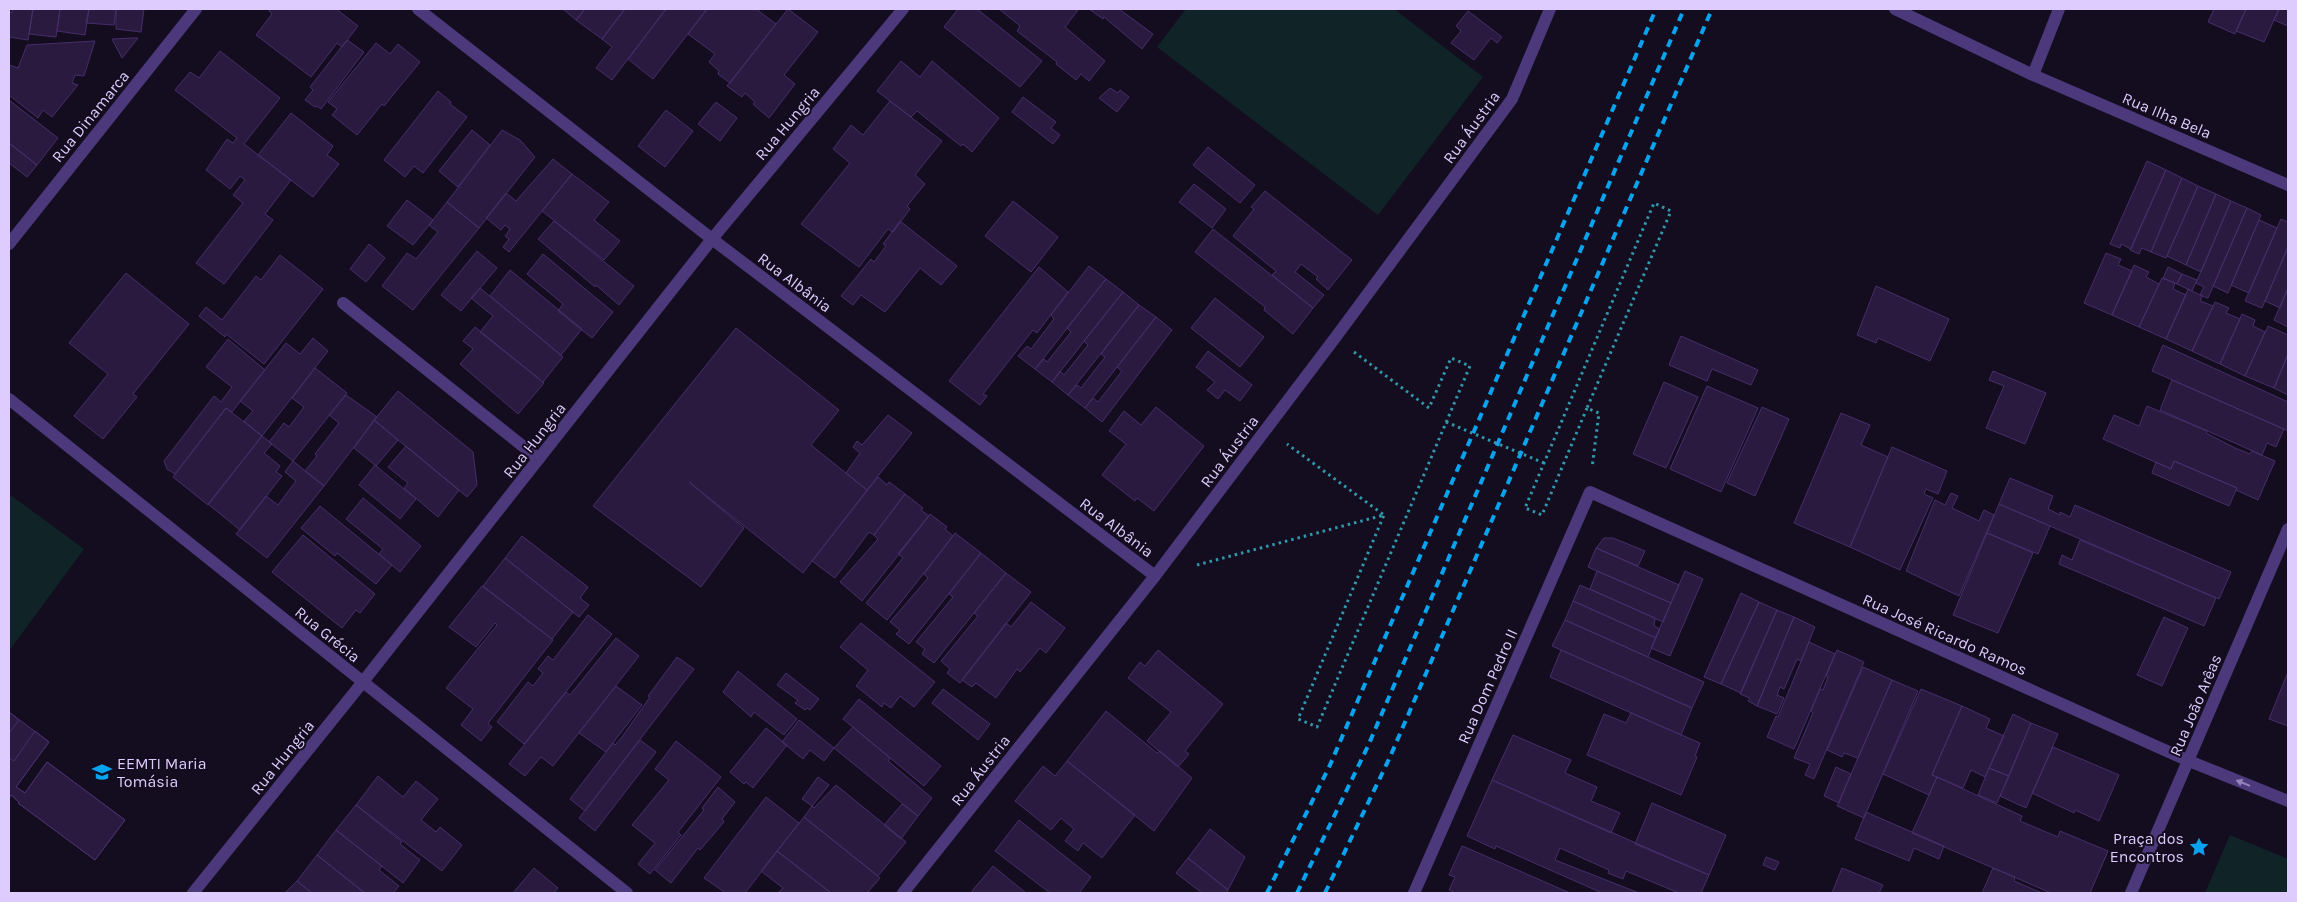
<svg xmlns="http://www.w3.org/2000/svg" width="2297" height="902" font-family="Karla,sans-serif">
<rect width="100%" height="100%" fill="#140d1f"/>
<path fill="#102428" d="M1186,9H1394L1483,77L1378,215L1157,47Z
M9,494L84,549L9,651Z
M2230,835L2288,859V893H2205Z"/>
<path fill="#2a1a3f" stroke="#472d6a" d="M12,9H33L28,40L9,37V12L12,13Z
M33,9H60L56,37L29,34Z
M60,9H89L85,35L57,31Z
M89,9H116L114,25L86,23Z
M116,9H144L141,32L116,29Z
M271,9H336L358,26L342,47L337,43L311,77L256,35L272,14L269,11Z
M563,9H585L576,20Z
M585,9H625L602,39L576,20Z
M625,9H666L612,80L596,68L612,47L602,39Z
M666,9H707L653,79L628,59Z
M707,9H756L776,24L730,83L718,74L719,71L709,62L715,54L688,34Z
M788,9L818,32L784,75L795,84L769,118L753,104L755,102L745,93L742,97L727,86Z
M958,9H977L1042,61L1020,87L944,27Z
M999,9H1077L1078,10L1065,27L1105,61L1089,81L1081,74L1076,80L1056,64L1057,62L1017,31L1020,26Z
M1089,9H1119L1153,34L1142,49L1104,17L1103,19Z
M2214,9H2246L2235,34L2208,22Z
M2246,9H2279L2264,42L2236,31Z
M2279,9H2288V26L2274,20Z
M1468,11L1502,37L1497,43L1491,38L1474,60L1451,43L1461,31L1456,26Z
M133,38H138L122,58L112,39Z
M347,40L364,52L321,109L317,106L315,107L305,100L313,90L310,87Z
M95,41L84,76L75,75L72,83L78,85L52,117L43,110L38,118L9,95V65L18,68L27,45Z
M376,43L390,54L398,44L420,62L384,106L382,104L357,135L332,115L337,109L328,102Z
M220,51L280,98L244,144L291,180L265,214L273,220L224,284L196,263L243,203L233,195L245,180L240,176L230,189L206,170L227,139L233,143L237,138L175,90L190,72L199,78Z
M901,61L920,77L932,61L999,118L972,152L963,144L961,146L917,111L911,117L877,91Z
M1110,88L1118,93L1120,90L1129,97L1117,112L1099,98Z
M438,91L451,102L450,104L467,117L423,173L414,166L405,177L384,160Z
M1023,97L1056,122L1051,128L1060,135L1053,144L1012,112Z
M9,100L58,138L37,165L9,143Z
M890,101L942,141L915,175L925,184L907,206L910,209L893,232L888,229L859,267L801,224L850,163L833,149L851,125L863,135Z
M716,102L737,118L720,141L698,124Z
M666,110L693,131L665,167L638,146Z
M291,113L333,146L327,155L339,164L313,197L258,155Z
M472,130L490,145L458,187L439,171Z
M502,130L520,140L535,157L479,228L447,202Z
M9,143L37,165L27,177L9,163Z
M1208,147L1255,185L1240,203L1193,165Z
M553,159L572,174L509,252L503,247L509,239L505,236L510,229L505,225L501,230L486,218L506,193L516,201Z
M2147,161L2166,170L2131,249L2121,244L2120,248L2110,244Z
M2166,170L2182,178L2151,252L2142,248L2139,254L2130,250Z
M572,174L609,202L594,220L620,241L604,260L542,211Z
M2182,178L2198,186L2166,258L2151,252Z
M1194,184L1226,209L1212,228L1179,202Z
M2198,186L2216,194L2186,265L2167,256Z
M1265,191L1352,260L1328,290L1316,279L1318,277L1301,264L1295,272L1324,295L1313,308L1272,275L1276,271L1233,236L1254,209L1251,207Z
M2216,194L2231,201L2201,272L2186,265Z
M407,200L433,220L413,245L387,226Z
M1013,201L1058,237L1031,272L985,236Z
M2231,201L2247,208L2208,298L2200,295L2204,287L2196,283Z
M447,202L479,228L413,310L382,286L407,253L416,259L438,232L429,225Z
M2247,208L2261,215L2228,293L2213,286Z
M2281,219L2288,222V247L2262,308L2245,301Z
M2259,220L2277,228L2249,293L2231,285Z
M554,221L634,286L619,305L596,285L595,287L538,239Z
M900,221L957,266L941,285L920,268L885,312L861,295L853,305L841,296L871,259L874,262L886,246L883,244Z
M1213,229L1313,308L1293,334L1264,310L1265,307L1195,252Z
M369,244L385,258L366,282L350,269Z
M2288,247V288L2280,308L2265,301Z
M477,251L497,268L461,311L441,295Z
M2106,253L2121,259L2118,265L2132,271L2112,315L2084,303Z
M543,254L613,312L592,338L558,311L563,304L527,274Z
M280,255L323,289L264,364L226,334L225,337L199,316L206,307L222,320L256,276L261,280Z
M2134,265L2149,272L2146,277L2159,284L2139,327L2112,315Z
M1089,266L1106,279L1035,369L1018,356L1027,346L1031,349L1054,319L1051,315Z
M1039,267L1068,292L1037,333L1033,330L983,394L987,396L980,405L949,381Z
M2168,267L2182,274L2177,284L2163,278Z
M510,270L582,329L561,355L490,296Z
M126,273L189,324L133,394L137,397L103,439L74,416L108,374L69,343Z
M2182,274L2197,280L2192,291L2177,284Z
M2162,278L2175,283L2173,289L2186,295L2166,339L2139,327Z
M1106,279L1123,292L1052,382L1035,369L1044,359L1047,362L1071,332L1067,328Z
M1876,286L1949,319L1930,361L1878,338L1876,343L1857,335Z
M480,288L563,357L543,382L480,332L493,316L471,298Z
M2288,288V327L2274,320Z
M2188,289L2202,296L2200,301L2213,306L2192,351L2166,339Z
M1123,292L1139,305L1068,395L1052,382L1060,371L1064,375L1088,345L1084,341Z
M1215,298L1264,337L1240,367L1191,328Z
M2215,302L2229,308L2226,313L2240,319L2220,364L2192,351Z
M1139,305L1156,317L1085,408L1068,395L1077,385L1081,388L1105,357L1101,354Z
M2242,314L2255,320L2253,326L2265,332L2245,376L2220,364Z
M1156,317L1172,330L1102,422L1085,408L1093,398L1098,402L1122,371L1117,367Z
M2268,326L2288,335V354L2274,388L2245,376Z
M475,327L544,383L518,414L460,364L473,349L463,341Z
M736,328L839,410L811,445L867,490L803,573L689,482L744,528L701,587L593,506Z
M1681,336L1758,370L1751,385L1712,369L1707,381L1669,365Z
M313,338L328,351L262,436L244,421L253,411L240,401L286,343L300,354Z
M228,339L265,370L232,412L226,408L175,474L167,469L164,461L214,396L221,402L232,387L206,367Z
M2163,345L2288,402V431L2152,371Z
M1208,351L1252,385L1240,401L1225,390L1218,399L1207,390L1215,382L1196,367Z
M2288,354V395L2274,388Z
M315,368L347,393L293,461L269,442L284,423L289,427L304,407L292,398Z
M1993,371L2046,393L2025,444L1986,428L2004,386L1989,380Z
M2172,380L2284,429L2276,447L2267,443L2262,455L2160,410Z
M1664,382L1698,397L1666,468L1633,454Z
M1707,386L1758,408L1721,492L1670,469Z
M398,391L473,452L477,485L467,497L374,420Z
M346,395L377,417L324,486L305,471L317,456L315,454L339,423L329,415Z
M2147,406L2207,431L2206,433L2235,448L2250,454L2252,451L2275,461L2258,500L2236,490L2237,488L2174,461L2171,469L2103,439L2114,415L2139,426Z
M1156,407L1204,446L1154,511L1137,498L1135,501L1102,475L1126,444L1109,431L1124,411L1141,425Z
M1762,407L1789,419L1755,496L1727,483Z
M226,408L262,436L208,505L173,477Z
M1841,413L1870,425L1861,445L1888,457L1850,547L1794,523Z
M888,415L912,433L867,490L846,473L860,453L853,447L857,441L862,445Z
M374,420L398,440L376,466L354,448Z
M262,436L272,444L264,453L280,466L276,472L282,476L240,530L208,504Z
M406,446L459,490L438,517L404,488L408,483L388,467Z
M1892,447L1947,471L1938,494L1926,489L1924,494L1933,498L1900,570L1850,547Z
M293,461L324,486L267,558L236,534L266,496L278,505L296,481L285,472Z
M2174,461L2237,488L2229,506L2152,473L2156,462L2171,469Z
M375,465L416,499L400,519L359,485Z
M878,477L887,485L889,482L905,494L874,535L869,532L835,578L812,561Z
M2010,478L2053,496L2048,509L2060,515V512L2070,517L2075,505L2231,572L2219,599L1999,504Z
M1951,493L1958,496L1952,508L1979,521L1984,510L1994,515L1959,596L1906,571L1935,500L1945,505Z
M905,494L923,508L921,510L929,516L862,601L840,582L878,539L874,535Z
M363,498L421,546L400,572L379,554L383,549L346,519Z
M1999,504L2050,526L2038,554L1987,533Z
M320,506L392,565L376,584L337,553L335,556L301,528Z
M930,514L947,527L945,529L953,536L887,620L866,603L903,558L898,554Z
M955,533L981,553L909,644L896,634L900,630L890,622L928,578L924,574Z
M1987,533L2033,553L1998,633L1953,615Z
M303,535L375,594L360,613L356,610L342,628L272,572Z
M522,536L588,587L580,598L589,605L579,617L505,558Z
M1604,538H1613L1645,551L1638,566L1596,548Z
M2080,540L2216,598L2204,626L2059,564L2062,555L2072,560Z
M1596,548L1679,585L1671,603L1588,567Z
M981,553L1006,573L934,663L922,654L925,649L916,642L953,597L949,594Z
M505,558L573,612L552,639L483,586Z
M1597,571L1671,603L1663,622L1590,589Z
M1685,571L1703,579L1670,656L1651,648Z
M1006,573L1031,592L960,683L947,673L950,669L941,661L978,616L974,613Z
M1580,585L1655,618L1654,626L1660,629L1656,638L1573,601Z
M482,586L553,640L489,722L488,724L492,727L481,741L461,725L473,709L446,688L497,625L495,623L476,647L449,627Z
M1741,593L1759,602L1721,684L1704,677Z
M1573,601L1656,638L1648,657L1565,620Z
M1031,602L1065,628L1046,653L1040,648L1020,672L1017,669L996,698L976,683L972,687L962,680L1006,623L1011,627Z
M1759,602L1777,610L1741,693L1721,684Z
M1777,610L1794,617L1757,706L1748,701L1750,698L1740,694Z
M588,615L612,634L524,744L497,722L528,682L533,686L543,673L538,669L548,656L553,660Z
M1794,617L1815,627L1801,661L1797,659L1784,689L1780,687L1777,695L1784,698L1777,714L1757,706Z
M2164,617L2188,628L2162,686L2137,675Z
M1565,620L1704,682L1692,708L1552,646Z
M861,623L935,682L914,707L900,696L891,708L884,703L882,707L856,686L868,670L840,647Z
M616,638L639,656L553,766L541,757L525,776L509,764L566,692L570,695Z
M1809,642L1835,654L1794,749L1767,737L1776,716L1778,717Z
M1158,650L1223,704L1185,751L1189,754L1178,767L1147,741L1171,712L1128,678L1140,662L1145,666Z
M1561,650L1692,708L1681,735L1550,677Z
M1837,650L1864,662L1814,779L1805,775L1810,764L1794,758L1813,713L1811,711L1820,689L1823,690L1828,677L1826,676Z
M677,657L694,669L585,811L570,799L613,743L615,745L622,737L650,697L648,696Z
M1863,667L1892,680L1858,758L1844,753L1842,757L1827,750Z
M738,671L797,719L784,735L754,712L751,717L723,692Z
M2288,672V726L2269,719Z
M786,673L819,699L810,710L807,708L805,710L795,703L798,700L777,685Z
M1892,680L1918,691L1864,818L1837,806Z
M616,686L642,705L606,752L579,733Z
M943,689L990,724L978,740L932,703Z
M1921,689L1962,706L1932,775L1937,777L1929,795L1883,774Z
M859,699L941,766L924,786L843,719Z
M1962,706L1990,719L1986,728L2004,736L1985,777L1971,770L1963,788L1932,775Z
M1106,711L1157,753L1160,751L1192,778L1154,831L1067,761Z
M9,712L19,720L9,733Z
M9,712L49,742L16,787L25,793L47,762L125,820L95,860L18,803L19,802L11,795L9,798Z
M1631,713L1700,743L1695,756L1697,757L1681,795L1587,755L1604,714L1626,723Z
M2013,714L2031,723L2009,776L1989,768Z
M799,720L834,748L824,761L810,750L803,759L782,742Z
M2031,723L2058,734L2026,808L2000,796Z
M853,727L890,758L888,761L932,798L918,816L834,748Z
M766,728L787,745L753,788L746,782L744,784L730,772Z
M35,731L49,742L16,787L25,793L47,762L125,820L95,860L18,803L19,802L11,795L9,798V758L14,761Z
M1513,735L1571,760L1565,773L1597,787L1591,801L1620,813L1611,833L1492,780Z
M640,740L656,752L595,831L579,818Z
M676,741L721,777L678,832L681,835L650,874L638,864L655,843L632,825L669,780L655,769Z
M2053,747L2119,775L2099,821L2075,810L2074,813L2032,793Z
M1067,761L1135,815L1102,858L1083,843L1078,851L1065,841L1074,829L1061,818L1051,830L1015,801L1043,766L1055,776Z
M1836,767L1851,774L1839,803L1824,796Z
M1989,768L2009,776L1997,803L1978,795Z
M378,776L403,797L416,781L438,799L421,820L436,832L440,827L462,845L442,871L356,805Z
M818,777L829,785L812,806L802,799Z
M1937,777L2022,816L2020,821L2058,837L2060,831L2108,851L2090,893H2051L1912,833Z
M1492,780L1709,875L1701,893H1679L1626,871L1623,879L1608,873L1609,870L1560,848L1555,860L1639,893H1602L1496,846L1495,849L1467,836Z
M836,785L906,842L878,876L804,817L812,806L814,808Z
M718,787L735,802L722,819L724,822L700,850L698,848L671,883L655,870L704,810L702,808Z
M766,797L799,823L745,893H726L704,878Z
M1652,803L1726,835L1709,875L1635,844Z
M902,804L918,816L901,839L884,825Z
M356,805L402,842L400,844L420,860L403,883L336,830Z
M1866,812L1944,846L1939,859L1914,848L1909,861L1855,839Z
M804,817L880,878L867,893H831L777,851Z
M1019,820L1091,877L1079,893H1050L995,851Z
M1210,829L1245,857L1228,890L1188,858Z
M336,830L382,866L379,870L399,886L393,893H365L317,855Z
M1462,846L1467,848L1570,893H1456L1449,890L1455,877L1449,875Z
M777,851L799,868L831,893H778L783,888L761,871Z
M317,855L362,891L361,893H312L297,881Z
M1766,857L1779,862L1775,870L1763,865Z
M1188,858L1228,890L1226,893H1202L1176,873Z
M993,866L1026,893H974L972,891Z
M534,868L558,888L554,893H513Z
M1842,868L1883,885L1879,893H1832Z
M1993,868L2015,877L2014,881L2042,893H1982Z
M297,881L312,893H285Z"/>
<g fill="none" stroke-linecap="round" stroke-linejoin="round">
<path stroke="#3198ac" stroke-width="3" stroke-dasharray="2.5 4" stroke-linecap="butt" d="M1354,352L1429,408L1451,358L1470,366L1317,727L1298,719L1384,515
M1587,408L1542,515L1525,508L1654,203L1671,211L1587,408L1599,413L1592,468
M1197,565L1384,515L1287,444"/>
<path stroke="#4b397c" stroke-width="12" d="M418,9L712,239L1155,576
M1895,9L2033,75L2288,185
M2033,75L2059,9
M9,244L196,9
M343,303L539,459
M9,399L627,893
M193,893L362,683L712,239L903,9
M903,893L1155,576L1335,338L1512,99L1550,9
M1414,893L1590,492L2189,761L2288,801
M2131,893L2288,529"/>
<path stroke="#08a3ee" stroke-width="4" stroke-dasharray="8 6" stroke-linecap="butt" d="M1267,893L1330,765L1656,9
M1297,893L1368,746L1684,9
M1325,893L1390,757L1712,9"/>
<path stroke="#3198ac" stroke-width="3" stroke-dasharray="2.5 4" stroke-linecap="butt" d="M1446,422L1544,463"/>
</g>
<defs><path id="oneway-solid" d="M-6-.8H1V-3.2L6.5 0L1 3.2V.8H-6Z" transform="scale(1.25)"/></defs>
<use fill="#9482bc" href="#oneway-solid" transform="translate(2243 783) rotate(-158)"/>
<defs>
<symbol id="school-bare" viewBox="-9 -9 18 18"><path d="M0-5L7-2L0 1L-7-2ZM-4 1L0 2.5L4 1V4Q0 6-4 4Z" fill="#08a3ee" stroke="#140d1f" stroke-width="2.5" paint-order="stroke"/></symbol>
<symbol id="sight-bare" viewBox="-9 -9 18 18"><path d="M0-6L1.8-2.2L6-1.7L2.9 1.2L3.7 5.4L0 3.3L-3.7 5.4L-2.9 1.2L-6-1.7L-1.8-2.2Z" fill="#08a3ee" stroke="#140d1f" stroke-width="2.5" paint-order="stroke"/></symbol>
</defs>
<g fill-rule="evenodd">
<use href="#school-bare" x="88" y="758" width="28" height="28"/>
<use href="#sight-bare" x="2185" y="833" width="28" height="28"/>
</g>
<g text-anchor="middle" stroke-width="4" stroke-linejoin="round" paint-order="stroke">
<g font-size="16" fill="#ddccfd" stroke="#140d1f">
<text transform="translate(2167 115) rotate(23)" y="6">Rua Ilha Bela</text>
<text transform="translate(90 116) rotate(-51)" y="6">Rua Dinamarca</text>
<text transform="translate(787 123) rotate(-50)" y="6">Rua Hungria</text>
<text transform="translate(1471 127) rotate(-54)" y="6">Rua Áustria</text>
<text transform="translate(795 282) rotate(37)" y="6">Rua Albânia</text>
<text transform="translate(534 440) rotate(-52)" y="6">Rua Hungria</text>
<text transform="translate(1229 451) rotate(-53)" y="6">Rua Áustria</text>
<text transform="translate(1117 527) rotate(37)" y="6">Rua Albânia</text>
<text transform="translate(328 634) rotate(39)" y="6">Rua Grécia</text>
<text transform="translate(1945 634) rotate(24)" y="6">Rua José Ricardo Ramos</text>
<text transform="translate(1487 686) rotate(-66)" y="6">Rua Dom Pedro II</text>
<text transform="translate(2195 705) rotate(-67)" y="6">Rua João Arêas</text>
<text transform="translate(282 757) rotate(-51)" y="6">Rua Hungria</text>
<text transform="translate(980 770) rotate(-52)" y="6">Rua Áustria</text>
</g>
<g font-size="16" fill="#ddccfd" stroke="#140d1f" text-anchor="start">
<text x="117" y="769">EEMTI Maria<tspan x="117" dy="18">Tomásia</tspan></text>
<text x="2184" y="844" text-anchor="end">Praça dos<tspan x="2184" dy="18">Encontros</tspan></text>
</g>
</g>
<rect width="2297" height="902" fill="none" stroke="#ddccfd" stroke-width="20"/>
</svg>
